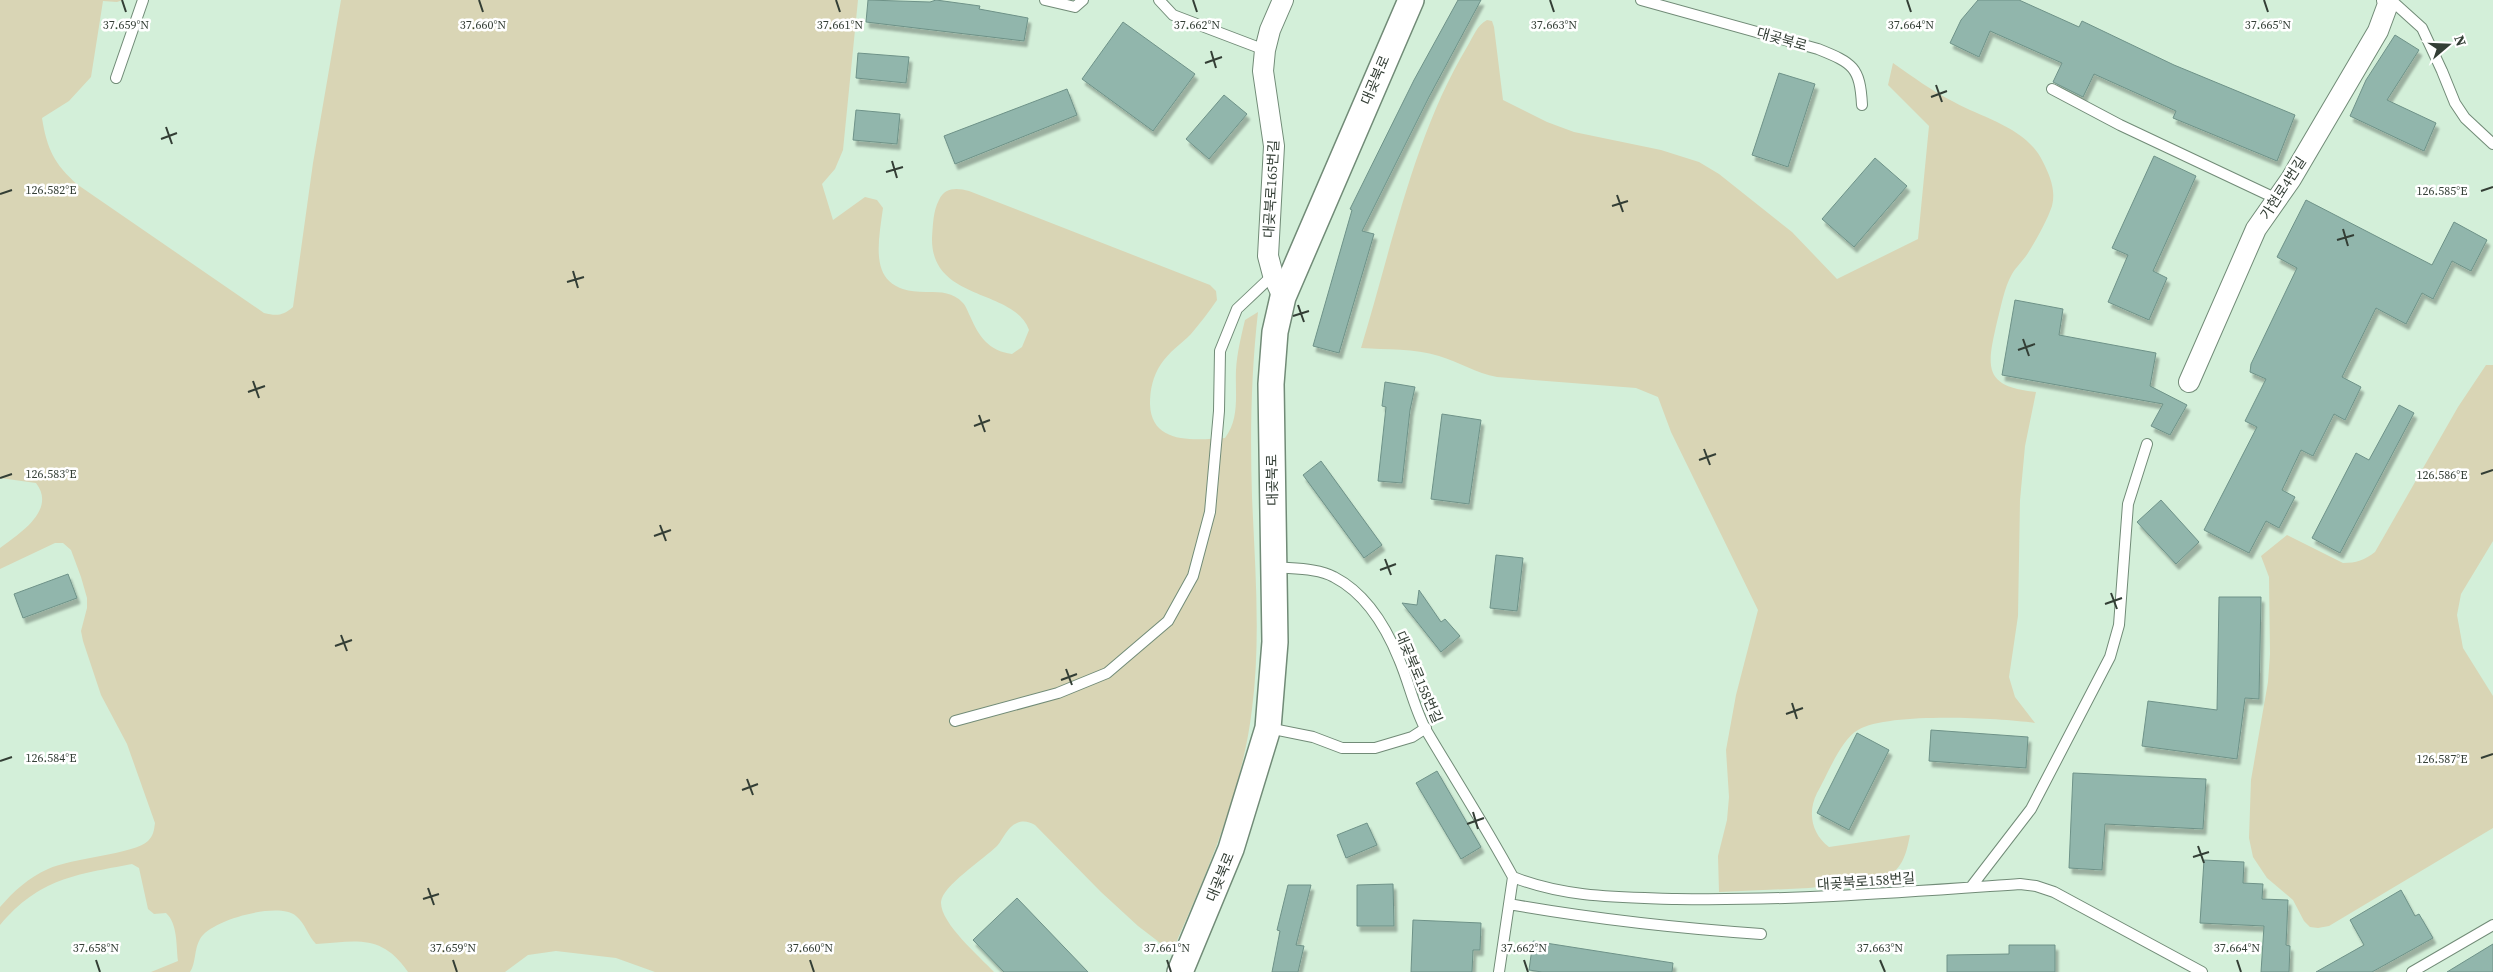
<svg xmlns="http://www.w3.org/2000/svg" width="2493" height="972" font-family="'Source Serif 4','Noto Sans KR',serif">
<defs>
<filter id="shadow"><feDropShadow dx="3" dy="5.5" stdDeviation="1" flood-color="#0004"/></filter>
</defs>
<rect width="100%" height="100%" fill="#d3efd9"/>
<path fill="#d9d5b5" d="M0,0H123L117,2L103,1L91,77L69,101L42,118C47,149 54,164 78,185L264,313C276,316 283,316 293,307L313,163L341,0H858L843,150L835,169L822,184L833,220L865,197L877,200L883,208C877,251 868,293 928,292C941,292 953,292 963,303C966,306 968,312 970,316C979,337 989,351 1012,354L1022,347L1029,330C1014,288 931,302 932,238C933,225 933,211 939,200C945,187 957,188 969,191L1210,285L1216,291L1217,300C1209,312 1200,323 1191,334C1181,344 1169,352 1161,364C1153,376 1150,389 1150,404C1151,445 1195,440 1225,438C1240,418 1235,394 1236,370C1237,353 1241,337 1245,320L1258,312C1251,374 1250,435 1252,497C1255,567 1261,639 1252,709C1242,794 1206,875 1172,952L1138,926L1101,892L1035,825C1029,822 1024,820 1017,823C1007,827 1004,838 997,846C984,859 942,886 941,902C940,923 980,957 994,972H655L616,958L556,951L528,955L505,972H408C382,934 358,941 316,944C308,936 305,923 296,916C279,901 210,920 200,939C194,949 196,963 190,972H151L178,961C176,946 178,924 166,913L154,914L148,909L139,868L132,864C75,875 40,878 0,925V907C14,891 28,878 48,869C71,858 135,854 148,841C153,836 154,831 155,823L127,744L101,695L83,641L81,631L87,608V598L81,577L71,550L63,543H55L0,569V548C19,534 57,510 36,483L0,478Z
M1487,20L1492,21L1494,27L1503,100L1547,122L1574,132L1661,150L1699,162L1719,174L1792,232L1837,279L1918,239L1929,126L1888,85L1893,63C1913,77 1932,91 1954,102C1985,119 2027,128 2043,162C2050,176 2056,190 2052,206C2047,221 2036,240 2028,253C2023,261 2016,267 2012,274C2004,288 2001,307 1997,322C1987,366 1982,387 2036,392L2025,446L2020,500L2018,616L2009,677L2015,697L2035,723C1997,718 1889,712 1858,730C1841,739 1827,776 1817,793C1807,813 1812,834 1829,847L1910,835C1906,856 1902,870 1882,880L1809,888L1719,892L1718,856L1727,820L1729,797L1726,750L1736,695L1758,610L1671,432L1658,397L1636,388L1497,377C1476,373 1459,362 1439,356C1414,348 1387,350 1361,348C1391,250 1414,135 1467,47C1473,37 1477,25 1487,20Z
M2486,365H2493V541L2461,594L2457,615L2463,648L2493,696V828L2329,926L2318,928L2310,927L2304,921L2293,900L2267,878L2253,857L2249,838L2251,780L2268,682L2270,654L2269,577L2261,556L2287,535L2343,563C2356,563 2365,560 2375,552L2458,407Z"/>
<path fill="#91b6ac" stroke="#6e9288" filter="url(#shadow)" d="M868,0L930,2L936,0L980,6L979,9L1028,18L1024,41L866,22Z
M1458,0H1481L1429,97L1362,231L1374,234L1339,353L1313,346L1352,210L1350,209L1414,80Z
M1978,0H2019L2079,27L2082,21L2174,65L2295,115L2277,161L2173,118L2176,111L2094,74L2083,97L2053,82L2062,63L1990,31L1979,57L1950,43L1961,20Z
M1123,22L1195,74L1153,131L1082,79Z
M2395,35L2419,50L2387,100L2436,123L2424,151L2350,116L2366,80Z
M858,53L909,57L906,83L856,78Z
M1779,73L1815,84L1788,167L1752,155Z
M1067,89L1077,115L955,164L944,136Z
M1224,95L1247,114L1209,159L1186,139Z
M856,110L900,114L897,144L853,140Z
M2154,156L2196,176L2153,271L2167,278L2149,320L2108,302L2128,255L2112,248Z
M1875,158L1907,186L1854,247L1822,219Z
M2306,200L2432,265L2454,222L2487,240L2471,271L2452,261L2433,299L2422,293L2406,324L2376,308L2342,377L2361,387L2345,420L2334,414L2313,456L2301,450L2282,490L2295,497L2279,528L2266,521L2249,553L2204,530L2257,427L2245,421L2266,379L2250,372L2251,364L2297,268L2277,257Z
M2015,300L2063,309L2059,335L2156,353L2150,386L2187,405L2170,435L2151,426L2163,404L2002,375Z
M1385,382L1415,387L1410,410L1402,483L1378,481L1386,407L1382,406Z
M2399,405L2414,413L2340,553L2312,538L2356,453L2369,460Z
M1442,414L1481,420L1469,504L1431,499Z
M1321,461L1382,545L1364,558L1303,475Z
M2161,500L2199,542L2176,564L2137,522Z
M1496,555L1523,558L1517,611L1490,608Z
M68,574L77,598L23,618L14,594Z
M1419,590L1441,622L1445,619L1460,636L1441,652L1402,603L1417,605Z
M2219,597H2261L2259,699L2245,698L2237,759L2142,746L2148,701L2217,710Z
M1931,730L2028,737L2026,768L1929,761Z
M1857,733L1889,750L1849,830L1817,813Z
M1437,771L1481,847L1461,859L1416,783Z
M2073,773L2206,779L2203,829L2105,824L2102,870L2069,868Z
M1367,823L1377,845L1346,858L1337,835Z
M2204,860L2244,862L2243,883L2263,884L2262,899L2288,900L2286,945L2290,946L2289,972H2261L2264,926L2200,923Z
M1393,884L1394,926H1357V885Z
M1288,885H1311L1296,945L1304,946L1298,972H1272L1280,931L1277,930Z
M2401,890L2415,916L2419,914L2433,938L2372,972H2316L2364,945L2350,920Z
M1017,898L1088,972H1004L973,940Z
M1413,920L1481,923L1480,950H1473L1472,972H1411Z
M1533,941L1673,963L1672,972H1542L1529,970Z
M2493,944V972H2447Z
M2009,945H2055V972H1947V955L2009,954Z"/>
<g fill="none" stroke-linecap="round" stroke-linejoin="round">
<defs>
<path id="service" d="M1045,0L1075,7L1083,0
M1159,0L1173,15L1265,50
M1641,0L1818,49C1853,63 1860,67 1862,105
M2391,0L2422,28L2442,71L2455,103L2465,118L2493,144
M116,78L143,0
M2052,89L2120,125L2277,199
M1274,567C1293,569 1318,568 1334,577C1365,593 1386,627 1399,659C1409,682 1414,708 1426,730C1455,779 1486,827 1513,877C1566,898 1619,897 1676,899C1791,901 1905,892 2020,884L2036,886L2054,892L2202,972
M955,721L1058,693L1107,673L1168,621L1193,576L1210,512L1219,411L1220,351L1237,309L1273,275
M1268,728L1313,737L1342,748H1375L1412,737L1426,728
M1971,887L2031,809L2110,657L2119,625L2128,504L2147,444
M1509,904C1593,919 1676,928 1761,934
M1499,972L1513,877
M2412,972L2493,925"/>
<path id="minor" d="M1283,0L1270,30L1265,50L1263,71L1274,146L1268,256L1273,275L1283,297
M2189,382L2256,229L2291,179L2378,31L2388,4L2387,0"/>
<path id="tertiary" d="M1180,972L1231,849L1268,728L1275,642L1271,384L1275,332L1283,297L1411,0"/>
</defs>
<use href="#service" stroke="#718b77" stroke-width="12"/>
<use href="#minor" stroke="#718b77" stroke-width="22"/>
<use href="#tertiary" stroke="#718b77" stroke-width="28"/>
<use href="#service" stroke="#fff" stroke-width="10"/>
<use href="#minor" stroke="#fff" stroke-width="20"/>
<use href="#tertiary" stroke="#fff" stroke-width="25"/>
</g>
<path fill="none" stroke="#333e35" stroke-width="2" d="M122,0L126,12M479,0L483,12M836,0L840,12M1193,0L1197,12M1550,0L1554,12M1907,0L1911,12M2264,0L2268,12M1211,51L1216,68M1205,63L1222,57M1936,85L1942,102M1931,97L1947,91M166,127L172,144M161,139L177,133M892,161L897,178M886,172L903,167M2481,191L2493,187M0,194L12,190M1617,195L1623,212M1612,206L1628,201M2343,229L2348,246M2337,240L2354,235M573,271L578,288M567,282L584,277M1298,305L1304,322M1293,316L1309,311M2023,339L2029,356M2018,350L2035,344M253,381L259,398M248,392L265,386M979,415L985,432M974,426L990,420M1704,449L1710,465M1699,460L1716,454M2481,474L2493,470M0,478L12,474M660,525L666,541M654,536L671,530M1385,559L1391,575M1380,570L1396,564M2111,593L2117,609M2105,604L2122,598M341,635L347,651M335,646L352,640M1066,669L1072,685M1061,680L1077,674M1792,703L1797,719M1786,714L1803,708M2481,758L2493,754M0,761L12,757M747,779L753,795M742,790L758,784M1473,812L1478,829M1467,824L1484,818M2198,846L2204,863M2193,857L2209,852M428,888L434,905M423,899L439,894M96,960L100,972M453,960L457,972M810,960L814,972M1167,960L1171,972M1524,960L1528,972M1880,960L1885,972M2237,960L2241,972"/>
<g text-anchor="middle" stroke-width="5" stroke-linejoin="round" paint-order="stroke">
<g font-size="14" fill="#333e35" stroke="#fff">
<text transform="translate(1782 39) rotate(16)" y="5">대곶북로</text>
<text transform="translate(1375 80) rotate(-67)" y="5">대곶북로</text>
<text transform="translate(2283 188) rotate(-57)" y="5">가현로4번길</text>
<text transform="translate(1271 189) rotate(-87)" y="5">대곶북로165번길</text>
<text transform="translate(1272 480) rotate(-91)" y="5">대곶북로</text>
<text transform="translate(1419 677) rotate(67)" y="5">대곶북로158번길</text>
<text transform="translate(1220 877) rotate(-68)" y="5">대곶북로</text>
<text transform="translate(1866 881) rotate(-4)" y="5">대곶북로158번길</text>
</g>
</g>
<g font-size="12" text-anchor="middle" fill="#333e35" stroke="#fff" stroke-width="5" stroke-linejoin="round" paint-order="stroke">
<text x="126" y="29">37.659°N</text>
<text x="483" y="29">37.660°N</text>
<text x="840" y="29">37.661°N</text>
<text x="1197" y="29">37.662°N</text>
<text x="1554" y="29">37.663°N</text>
<text x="1911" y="29">37.664°N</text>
<text x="2268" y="29">37.665°N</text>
<text x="51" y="194">126.582°E</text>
<text x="2442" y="195">126.585°E</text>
<text x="51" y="478">126.583°E</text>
<text x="2442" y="479">126.586°E</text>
<text x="51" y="762">126.584°E</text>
<text x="2442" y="763">126.587°E</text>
<text x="96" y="952">37.658°N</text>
<text x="453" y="952">37.659°N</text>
<text x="810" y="952">37.660°N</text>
<text x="1167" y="952">37.661°N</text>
<text x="1524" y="952">37.662°N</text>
<text x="1880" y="952">37.663°N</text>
<text x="2237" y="952">37.664°N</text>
</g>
<g transform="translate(2448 45) rotate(71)" stroke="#ffffff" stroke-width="4" paint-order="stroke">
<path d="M0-4L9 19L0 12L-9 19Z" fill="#333e35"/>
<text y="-8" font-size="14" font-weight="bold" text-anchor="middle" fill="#333e35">N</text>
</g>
</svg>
